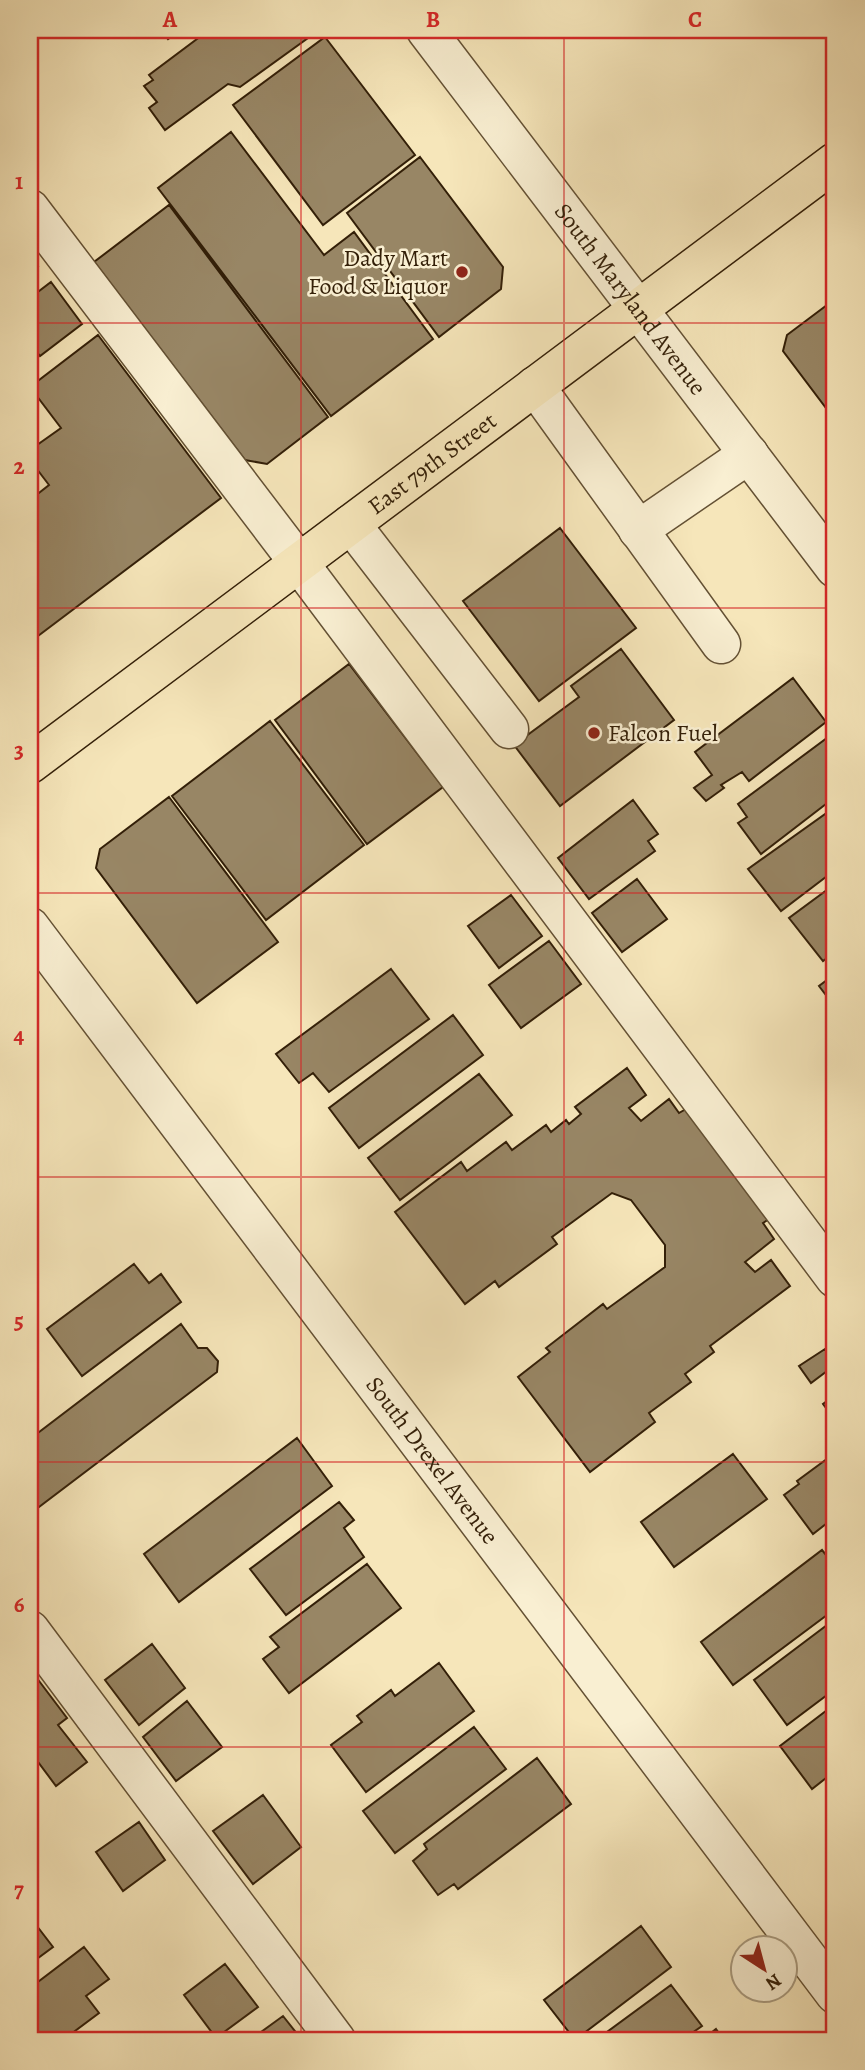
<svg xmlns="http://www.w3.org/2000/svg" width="865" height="2070" font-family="Alegreya,serif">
<rect width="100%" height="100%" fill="#f6e6ba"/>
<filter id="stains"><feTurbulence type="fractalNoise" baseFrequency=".00286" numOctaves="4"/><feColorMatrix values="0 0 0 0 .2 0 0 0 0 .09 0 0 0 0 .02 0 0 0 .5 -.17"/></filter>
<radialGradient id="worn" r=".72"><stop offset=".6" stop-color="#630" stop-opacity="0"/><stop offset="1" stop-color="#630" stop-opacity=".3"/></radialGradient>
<path fill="#988665" stroke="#331f08" stroke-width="2" d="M30,30H45L30,41Z
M161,30H180L168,39Z
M209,30H302L308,38L240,87L228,84L165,130L149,108L157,102L144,86L153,80L149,75Z
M325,37L415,155L323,225L233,105Z
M231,132L324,255L354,232L433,339L331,416L158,188Z
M420,157L503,267L501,289L439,337L347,213Z
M169,205L328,417L267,464L245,460L94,262Z
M30,255L38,266L30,273Z
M51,282L82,324L40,356L30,343V298Z
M835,299V420L783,351L787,335Z
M98,335L221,498L30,642V500L49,485L30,460V450L61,428L30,387Z
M560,528L636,628L539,701L463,601Z
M621,649L674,720L560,806L514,745L579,697L571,686Z
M349,664L443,787L367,844L275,720Z
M793,678L826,722L749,781L742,772L721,785L724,788L706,801L694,788L712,775L695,752Z
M270,721L364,845L266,920L172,796Z
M835,732V797L761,854L738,823L747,817L738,804Z
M169,797L278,942L197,1003L96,868L100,849Z
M633,800L658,834L648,841L655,851L589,899L558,858Z
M835,807V870L781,911L748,869Z
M637,879L667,919L622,952L592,913Z
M835,884V952L823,961L789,918Z
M511,895L542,936L499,968L468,926Z
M549,941L581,984L521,1028L489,985Z
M391,969L429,1019L329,1092L313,1073L299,1083L276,1054Z
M835,974V1007L819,986Z
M453,1015L483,1055L359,1148L329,1108Z
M627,1068L646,1095L629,1108L641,1121L669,1099L679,1113L686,1109L769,1219L763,1223L774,1239L745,1262L755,1272L771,1260L790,1286L710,1346L714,1352L685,1374L691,1382L649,1413L655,1422L590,1472L518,1377L550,1352L546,1348L603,1304L607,1309L665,1267V1245L631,1200L612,1193L552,1237L557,1244L499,1287L495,1281L465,1304L395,1212L461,1162L467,1171L506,1142L512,1150L546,1125L551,1132L566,1120L569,1124L581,1114L575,1107Z
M479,1074L512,1115L400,1200L368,1158Z
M134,1264L149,1283L161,1274L181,1302L82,1376L47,1329Z
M181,1324L198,1348H207L218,1361L217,1372L35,1510L30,1502V1439Z
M825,1349L835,1361V1365L811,1383L799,1366Z
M835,1395V1420L823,1404Z
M297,1438L332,1486L179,1602L144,1554Z
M835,1453V1524L831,1520L813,1534L784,1495L799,1484L797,1481Z
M733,1454L767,1499L674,1567L641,1522Z
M339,1502L354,1520L344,1528L364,1557L286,1615L250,1569Z
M822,1550L835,1566V1609L733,1685L701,1642Z
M367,1564L401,1608L289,1693L263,1659L279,1647L270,1637Z
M835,1619V1689L787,1725L754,1680Z
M152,1644L185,1688L139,1725L105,1680Z
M439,1663L474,1711L366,1792L331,1745L362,1722L357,1716L391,1690L395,1696Z
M30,1669L67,1718L58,1725L87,1762L56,1786L35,1758L30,1762Z
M187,1701L222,1747L176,1781L143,1737Z
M835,1704V1771L812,1789L780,1746Z
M474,1727L506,1769L395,1853L363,1811Z
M537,1758L571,1804L458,1889L454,1884L438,1895L413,1861L427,1849L424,1844Z
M263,1795L301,1847L253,1884L213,1831Z
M139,1822L165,1860L123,1891L96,1852Z
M30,1917L53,1947L30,1964Z
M641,1926L671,1967L575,2040L544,2000Z
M84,1947L109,1979L86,1996L99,2013L63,2040H30V1988Z
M225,1964L258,2007L216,2038L184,1995Z
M671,1985L702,2026L682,2040H596Z
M283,2016L302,2040H250Z
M716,2029L724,2040H702Z"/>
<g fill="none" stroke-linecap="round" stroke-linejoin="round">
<defs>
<g id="minor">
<path id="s1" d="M426,30L835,568"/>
<path d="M30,209L299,563L835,1278"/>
<path d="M535,386L721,644"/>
<path d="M351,524L509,729"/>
<path d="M638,530L749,454"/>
<path id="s2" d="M30,927L835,1994"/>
<path d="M30,1630L336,2040"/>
</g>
<g id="major">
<path id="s3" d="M30,764L835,162"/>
</g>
</defs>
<use href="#minor" stroke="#645134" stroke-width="41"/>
<use href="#major" stroke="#331f08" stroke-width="41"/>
<use href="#minor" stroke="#f9efd2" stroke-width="38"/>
<use href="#major" stroke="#f6e6ba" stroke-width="38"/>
</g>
<path fill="none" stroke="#d62828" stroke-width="2" stroke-opacity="0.55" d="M301,30V2040M564,30V2040M30,323H835M30,608H835M30,893H835M30,1177H835M30,1462H835M30,1747H835"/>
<g fill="#8f2418" stroke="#f9efd2" stroke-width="2.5">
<circle cx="462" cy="272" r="7"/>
<circle cx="594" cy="733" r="7"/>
</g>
<g text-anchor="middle" stroke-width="5" stroke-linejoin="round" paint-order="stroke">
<g font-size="24" fill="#331f08" stroke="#f9efd2" text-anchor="end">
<text x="448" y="266">Dady Mart<tspan x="448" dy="28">Food &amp; Liquor</tspan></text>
<text x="608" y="741" text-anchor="start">Falcon Fuel</text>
</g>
<g font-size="24" fill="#331f08" stroke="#f9efd2">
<text dy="8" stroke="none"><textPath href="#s1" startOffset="338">South Maryland Avenue</textPath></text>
<text dy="8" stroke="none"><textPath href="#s3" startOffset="502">East 79th Street</textPath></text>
<text dy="8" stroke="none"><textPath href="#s2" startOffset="668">South Drexel Avenue</textPath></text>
</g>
</g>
<rect width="865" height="2070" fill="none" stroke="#f6e6ba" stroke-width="77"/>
<g transform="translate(764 1969) rotate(144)"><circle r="33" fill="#f9efd2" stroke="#aa9c81" stroke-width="2"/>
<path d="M0-5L12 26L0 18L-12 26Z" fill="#8f2418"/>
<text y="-10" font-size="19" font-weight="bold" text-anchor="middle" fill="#331f08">N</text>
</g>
<rect x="38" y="38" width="788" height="1994" fill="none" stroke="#d62828" stroke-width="2.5"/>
<g font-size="23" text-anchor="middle" font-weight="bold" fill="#d62828">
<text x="170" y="27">A</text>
<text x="433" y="27">B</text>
<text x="695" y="27">C</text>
<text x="19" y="189">1</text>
<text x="19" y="474">2</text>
<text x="19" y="758">3</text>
<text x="19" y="1043">4</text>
<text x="19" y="1328">5</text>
<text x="19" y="1612">6</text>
<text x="19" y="1897">7</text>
</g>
<rect width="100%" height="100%" filter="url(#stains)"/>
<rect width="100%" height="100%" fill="url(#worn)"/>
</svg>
